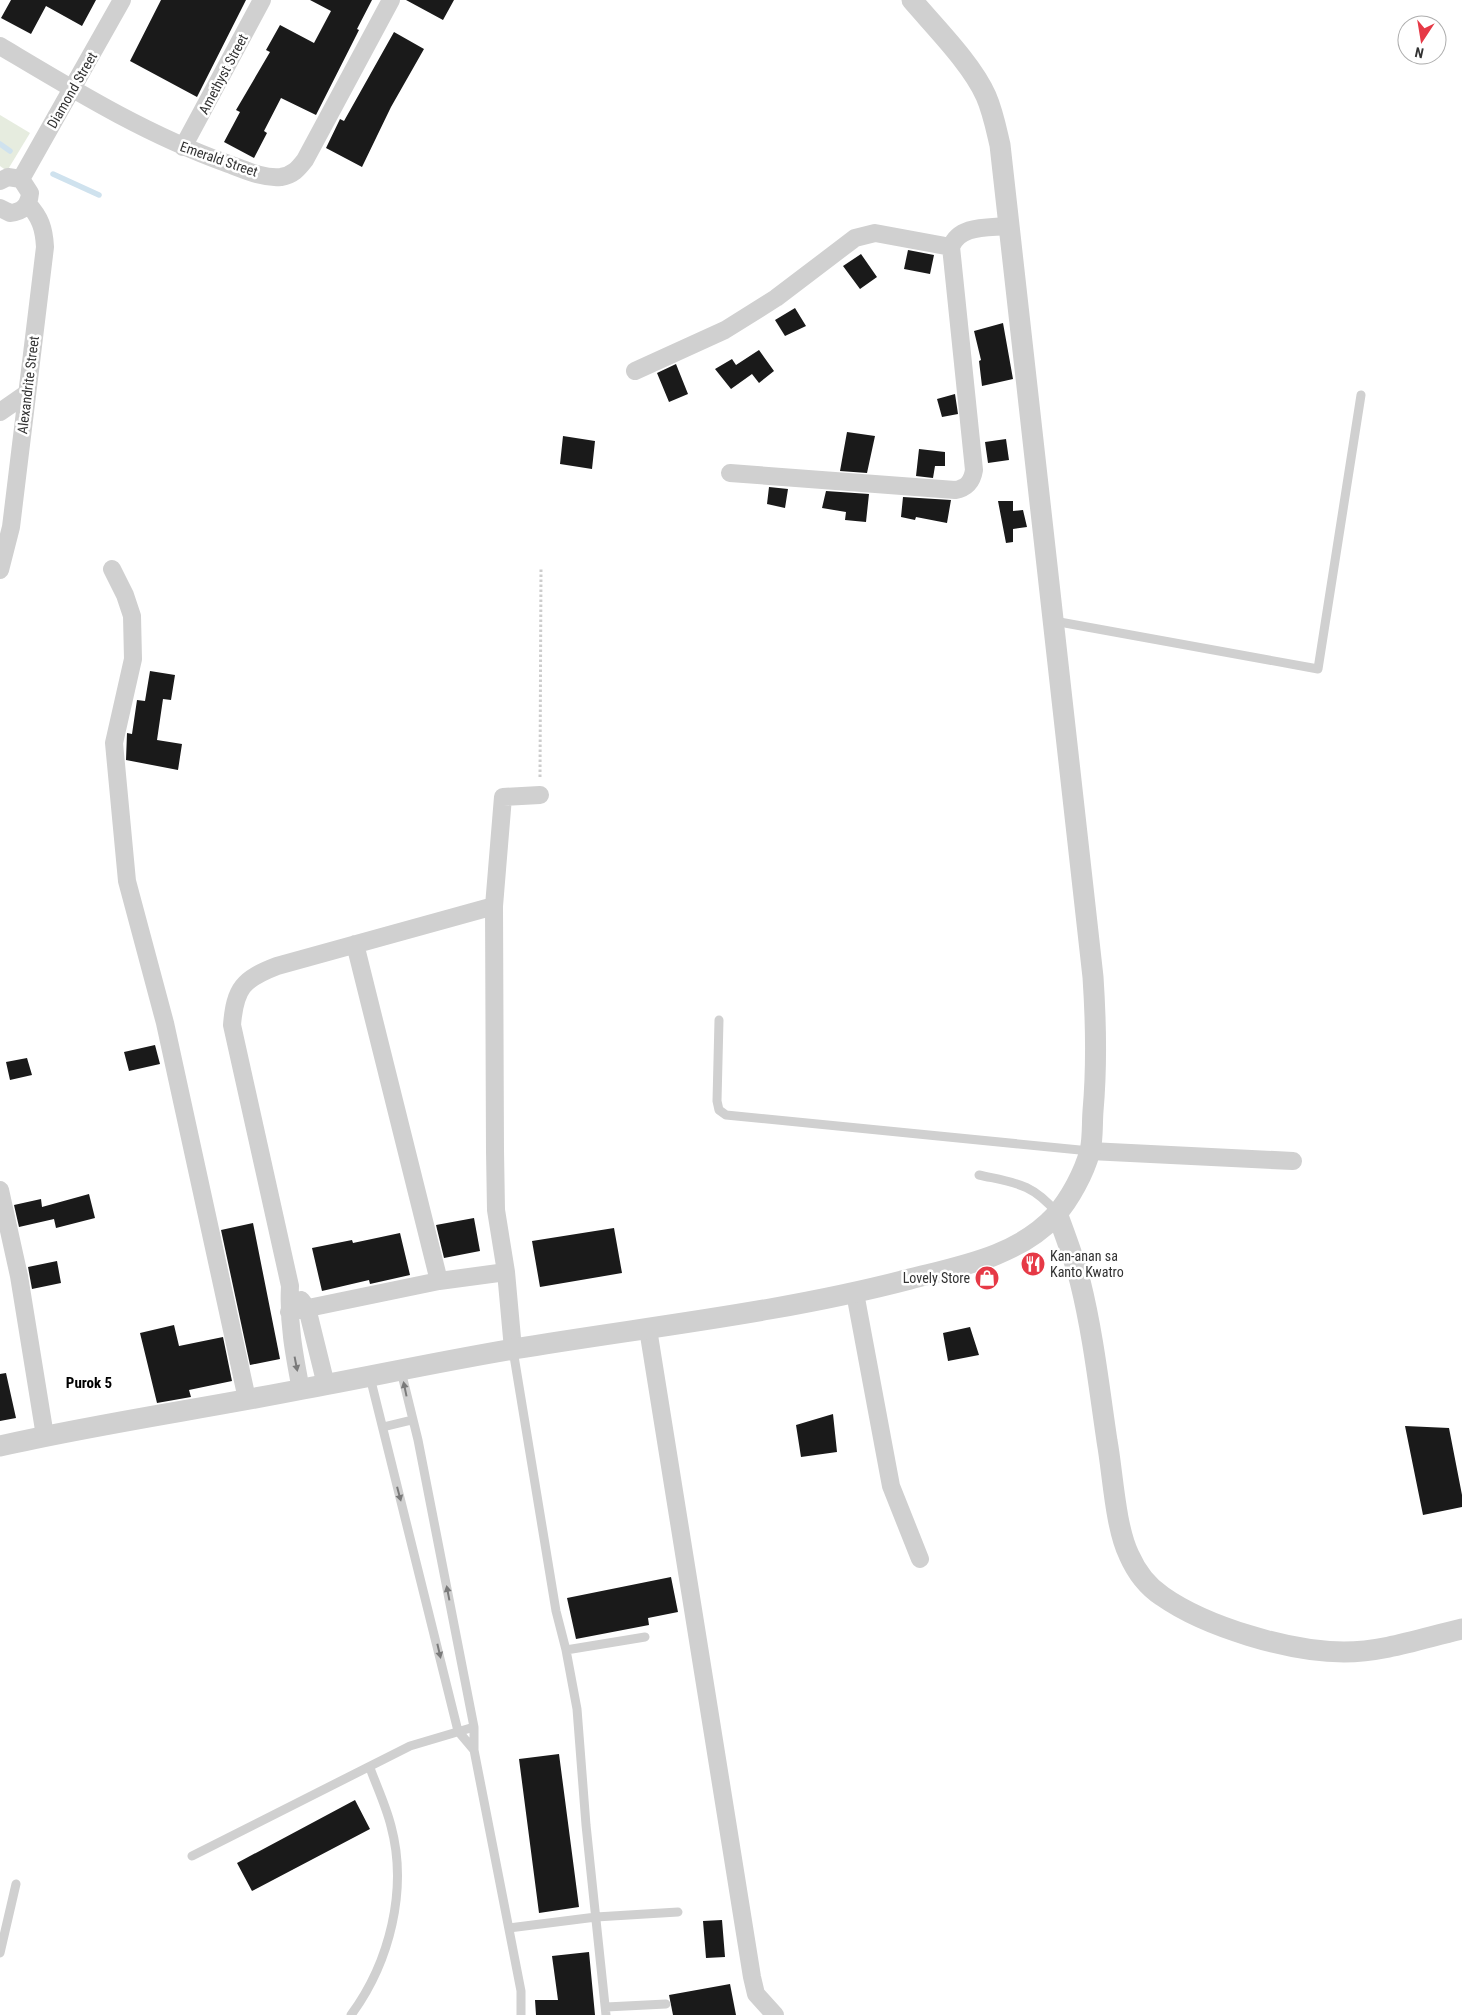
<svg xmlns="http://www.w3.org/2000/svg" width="1462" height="2015" font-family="'Roboto Condensed',sans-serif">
<rect width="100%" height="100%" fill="#fff"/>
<path fill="#e6ecdf" d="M0,115L30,133L7,171L0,166Z"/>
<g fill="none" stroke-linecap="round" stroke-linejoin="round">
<path stroke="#cfe2ee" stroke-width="5.5" d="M0,144L10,151
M53,174L99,195"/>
</g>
<path fill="#1a1a1a" d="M11,0H96L82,26L46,6L31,34L1,18Z
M161,0H246L197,97L130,61Z
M310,0H372L357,29L359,30L316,115L281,98L264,131L267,133L254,158L224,142L240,112L236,110L270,52L266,50L280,25L314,43L331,11Z
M406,0H454L443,20Z
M394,32L424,49L391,107L362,167L326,148L340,119L344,121Z
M908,250L934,255L930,274L904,269Z
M861,254L877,277L860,289L843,266Z
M795,308L806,326L785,336L775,320Z
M1003,323L1013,379L982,386L979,361L981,360L974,331Z
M759,350L774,371L759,383L752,374L731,389L715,369L732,359L736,365Z
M676,364L688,394L669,402L657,373Z
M955,394L958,414L942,417L937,399Z
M847,432L875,436L867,473L840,471Z
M563,436L595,441L592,469L560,464Z
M1006,439L1009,460L988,463L985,442Z
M919,449L945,452V466H935L933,478L916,476Z
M769,487L788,489L785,508L767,504Z
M826,491L869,494L866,522L845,520L846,512L822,508Z
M903,497L951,500L947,523L916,517L915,520L901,517Z
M998,501H1013V511L1023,510L1027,527L1013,529V542L1006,543Z
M150,671L175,675L171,700L163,699L157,740L182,744L178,770L126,760L127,733L132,734L137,700L145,701Z
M155,1045L160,1064L129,1071L124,1052Z
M27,1058L32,1075L10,1080L6,1062Z
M89,1194L95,1218L56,1228L54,1219L19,1227L14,1205L41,1199L42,1207Z
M474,1218L480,1251L444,1258L436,1225Z
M253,1223L280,1359L250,1365L221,1230Z
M614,1228L622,1273L540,1287L532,1241Z
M400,1233L410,1275L370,1284L369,1280L322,1291L312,1248L352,1240L353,1243Z
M57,1261L61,1283L32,1289L28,1267Z
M174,1325L179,1346L223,1337L232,1381L189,1390L191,1397L157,1403L140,1333Z
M970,1327L979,1355L948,1361L943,1333Z
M6,1373L16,1418L0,1421V1374Z
M833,1414L837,1452L801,1457L796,1425Z
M1405,1426L1449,1428L1462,1495V1507L1423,1515Z
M671,1577L678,1612L648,1618L649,1625L576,1639L567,1598Z
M559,1754L579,1907L539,1913L519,1759Z
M355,1800L370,1829L252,1891L237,1863Z
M722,1920L725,1957L706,1958L703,1921Z
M589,1952L595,2015H536L535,2000H558L552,1956Z
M730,1984L736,2015H673L669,1995Z"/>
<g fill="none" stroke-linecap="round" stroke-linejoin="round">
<path stroke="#cdcdcd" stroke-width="3" stroke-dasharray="2.5 2.5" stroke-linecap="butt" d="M540,777L541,568"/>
<path stroke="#d0d0d0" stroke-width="9" d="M1054,621L1318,669L1361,395
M719,1020L717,1101L719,1110L726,1115L1090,1151
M979,1175C1015,1183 1032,1183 1057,1213
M513,1350L556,1611L566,1650L577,1709L586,1825L606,2015
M401,1371L418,1440L474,1727V1750L521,1991V2015
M370,1377L458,1731L474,1750
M383,1427L412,1420
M566,1650L645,1637
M192,1856L410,1746L474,1727
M509,1928L596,1917L678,1912
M0,1953L16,1884
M606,2007L666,2004
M351,2015C390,1962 408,1889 391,1826C386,1806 377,1787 370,1768"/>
<path stroke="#d0d0d0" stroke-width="18" d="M0,46C74,90 145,134 226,163C243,169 263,179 281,177C293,175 298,169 305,160L391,0
M183,147L262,0
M21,179L122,0
M0,181L8,177L21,179L30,193C29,206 22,212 10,213L0,208
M635,371L725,330L776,298L855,238L875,233L951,247
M0,412L26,394
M730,473L955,490C967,488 972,482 974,470L951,247C959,225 987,228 1007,226
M112,569L125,595L132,616L133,659L114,743L127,881L165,1023L247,1399
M0,570L11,527L45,247C44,228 40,217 28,204
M355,944L439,1281
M1090,1151L1293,1161
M0,1190L19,1276L45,1436
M855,1293L891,1486L920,1559
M301,1300L307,1308L326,1385
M289,1312L439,1281L506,1272
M648,1329L752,1977L756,1994L775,2015
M513,1349L506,1272L496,1210L495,1151L494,906L503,797L540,795
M301,1390C294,1354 288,1322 290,1286L232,1025C235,988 243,979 277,966L494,906"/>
<path stroke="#d0d0d0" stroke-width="21" d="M1057,1213C1065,1235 1074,1258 1080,1281C1093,1333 1099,1387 1107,1441C1113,1474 1115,1526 1129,1555C1136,1571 1147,1586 1162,1596C1206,1627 1290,1652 1344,1652C1384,1652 1423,1638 1462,1629
M0,1446C101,1423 202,1409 303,1389C373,1376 443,1361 514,1349C646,1327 780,1313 910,1279C961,1266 1018,1256 1055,1216C1070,1199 1084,1173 1090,1151C1093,1139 1092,1124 1093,1111C1097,1066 1096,1022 1093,977L1000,145C996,128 993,112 986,96C972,64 935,27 912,0"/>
</g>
<defs><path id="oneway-solid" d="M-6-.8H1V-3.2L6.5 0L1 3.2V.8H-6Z" transform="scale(1.25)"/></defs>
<g fill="#7a7a7a">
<use href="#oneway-solid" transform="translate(296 1364) rotate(79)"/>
<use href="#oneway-solid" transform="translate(405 1389) rotate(-102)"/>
<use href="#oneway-solid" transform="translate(399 1494) rotate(75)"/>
<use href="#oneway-solid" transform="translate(448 1593) rotate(-101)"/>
<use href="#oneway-solid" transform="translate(439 1651) rotate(77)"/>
</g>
<defs>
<symbol id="restaurant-disc" viewBox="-11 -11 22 22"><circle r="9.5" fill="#e63946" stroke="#fff"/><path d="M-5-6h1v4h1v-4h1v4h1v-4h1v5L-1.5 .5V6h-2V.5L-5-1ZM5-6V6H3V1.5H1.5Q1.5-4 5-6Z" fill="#fff"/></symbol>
<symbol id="shop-disc" viewBox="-11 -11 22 22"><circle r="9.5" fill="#e63946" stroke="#fff"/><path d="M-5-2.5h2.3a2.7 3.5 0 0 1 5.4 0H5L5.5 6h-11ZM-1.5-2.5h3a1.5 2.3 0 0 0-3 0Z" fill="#fff"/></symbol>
</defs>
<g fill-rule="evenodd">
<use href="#restaurant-disc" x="1019" y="1250" width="28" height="28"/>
<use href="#shop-disc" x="973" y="1264" width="28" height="28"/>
</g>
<g text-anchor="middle" stroke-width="5" stroke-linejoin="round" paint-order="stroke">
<g font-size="14" fill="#333" stroke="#fff">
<text transform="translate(223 74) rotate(-62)" y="5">Amethyst Street</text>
<text transform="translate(72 90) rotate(-60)" y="5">Diamond Street</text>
<text transform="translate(219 159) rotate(19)" y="5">Emerald Street</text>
<text transform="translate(28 385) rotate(-83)" y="5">Alexandrite Street</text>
</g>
<g font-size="14" fill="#333" stroke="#fff" text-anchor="start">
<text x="1050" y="1261">Kan-anan sa<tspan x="1050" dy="16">Kanto Kwatro</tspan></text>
<text x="970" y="1283" text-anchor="end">Lovely Store</text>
</g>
<g font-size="15" font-weight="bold" fill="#000" stroke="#fff">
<text x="89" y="1388">Purok 5</text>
</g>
</g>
<g transform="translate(1422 40) rotate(192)"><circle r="24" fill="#ffffff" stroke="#adadad"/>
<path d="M0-4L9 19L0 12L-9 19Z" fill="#e63946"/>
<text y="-8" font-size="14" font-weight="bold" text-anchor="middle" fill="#333333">N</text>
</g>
</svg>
